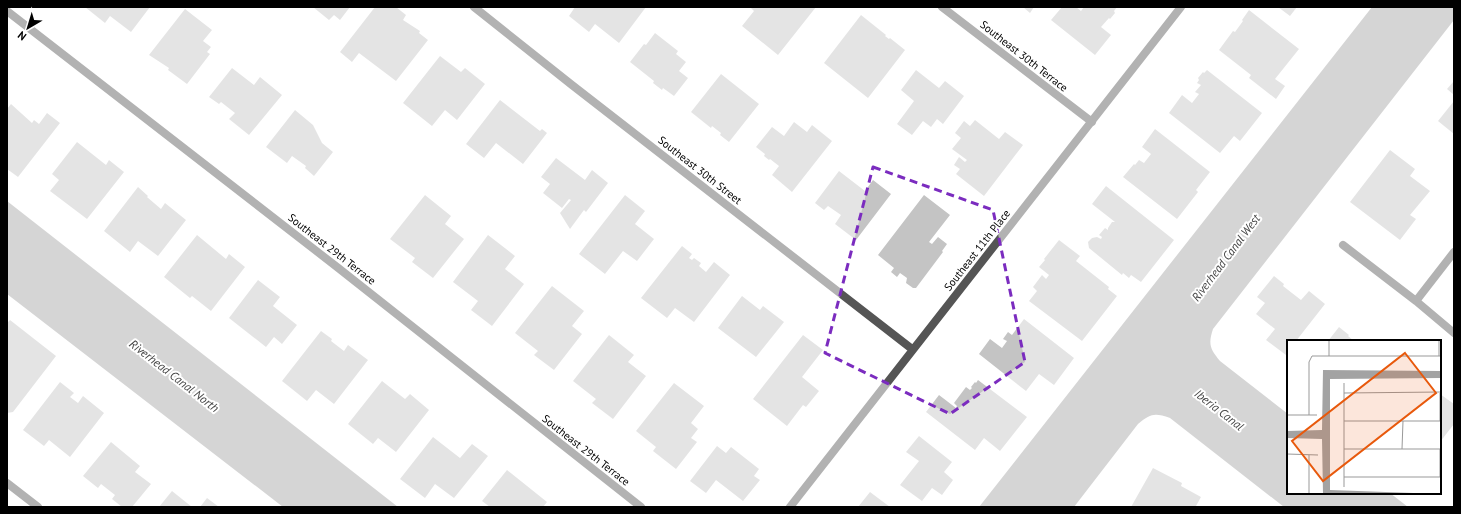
<svg xmlns="http://www.w3.org/2000/svg" width="1461" height="514" font-family="'PT Sans',sans-serif">
<rect width="100%" height="100%" fill="#fff"/>
<path fill="#a3a3a3" d="M1372,7H1454V20L1213,329C1208,344 1210,349 1220,361L1288,414V493H1390L1408,507H1284L1170,418C1155,413 1151,413 1138,424L1074,507H979Z
M7,201L398,507H283L7,294Z"/>
<path fill="#c4c4c4" d="M85,7H150L131,32L110,16L105,23Z
M313,7H350L340,20L334,15L329,20Z
M375,7H396L406,15L403,20L420,31L419,33L428,40L396,81L359,53L352,62L340,52Z
M575,7H646L619,43L595,24L589,32L569,16Z
M750,7H816L778,55L742,26L754,11Z
M1023,7H1034L1030,13Z
M1062,7H1076L1081,11L1084,7H1117L1114,11L1115,13L1110,19L1109,18L1101,27L1111,35L1095,55L1051,20Z
M1278,7H1297L1290,16Z
M185,9L212,30L203,41L211,47L207,52L210,54L187,84L168,70L169,68L149,55Z
M1249,10L1299,49L1275,79L1285,86L1276,99L1249,78L1251,75L1219,50L1233,31L1235,32L1243,21L1242,20Z
M861,15L886,35L885,36L889,39L890,38L905,50L868,98L824,63Z
M655,33L678,51L676,54L686,62L679,71L688,78L674,96L663,88L662,90L653,83L654,81L630,62L644,44L646,45Z
M440,56L461,72L465,68L485,84L457,120L445,110L432,126L403,103Z
M232,68L254,85L260,77L282,95L249,135L229,119L235,113L221,102L219,104L209,97Z
M916,70L939,88L945,81L964,96L943,124L937,119L931,127L923,121L912,135L897,124L914,101L901,90Z
M1207,70L1262,113L1240,141L1234,136L1220,153L1169,113L1182,95L1192,103L1199,94L1195,92L1201,85L1197,83L1199,80L1198,78L1203,72L1204,73Z
M721,74L759,104L729,142L720,135L721,133L712,126L711,128L691,112Z
M1454,81V95L1447,89Z
M500,100L540,131L542,129L547,133L523,164L496,143L484,158L466,144Z
M1454,101V134L1438,121Z
M11,104L32,123L34,120L39,124L47,113L60,123L18,177L7,169V109Z
M295,110L313,125L322,143L333,152L314,176L305,168L306,166L292,156L287,163L266,147Z
M975,120L999,139L1005,132L1023,145L984,196L956,174L960,169L954,165L959,157L965,162L967,160L952,149L961,138L955,133L964,121L970,126Z
M794,122L807,132L812,125L832,141L792,192L772,175L779,166L770,159L769,160L764,156L765,154L756,147L772,127L784,136Z
M1155,129L1210,172L1196,190L1198,192L1177,219L1123,177L1134,164L1135,165L1139,160L1144,163L1151,154L1142,147Z
M77,142L106,165L109,160L124,172L87,219L50,191L59,180L52,174Z
M1390,150L1415,169L1410,176L1430,191L1410,215L1416,219L1400,240L1350,202Z
M556,158L585,180L592,170L608,183L586,212L584,210L570,229L560,213L571,200L569,199L562,208L543,193L550,184L541,177Z
M839,171L865,191L873,180L891,194L856,240L835,224L841,215L828,206L824,210L815,203Z
M1106,186L1174,240L1141,282L1131,275L1129,278L1123,273L1122,275L1089,248L1088,242L1092,238L1097,237L1101,239L1102,237L1099,235L1105,228L1108,230V228L1112,222H1115L1092,204Z
M138,187L148,196L147,197L161,209L165,203L186,220L158,256L138,241L130,252L104,231Z
M425,195L451,216L445,224L464,239L433,278L412,262L415,258L390,239Z
M625,195L645,211L635,224L654,239L637,261L623,251L605,274L579,254Z
M924,195L950,215L929,242L932,244L938,237L947,244L942,251L943,252L916,288H913L906,283L907,278L900,273L897,277L891,272L894,268L878,255Z
M197,235L226,259L229,254L245,267L211,311L192,296L190,298L164,277Z
M488,235L515,256L505,269L524,284L492,326L471,310L478,301L453,282Z
M1059,240L1080,256L1076,261L1109,287L1108,289L1117,296L1082,341L1029,301L1037,291L1033,287L1042,275L1046,279L1049,275L1039,267L1045,260L1044,259Z
M682,246L692,254L689,258L692,260L694,258L701,263L699,266L706,272L714,262L730,275L694,322L675,308L667,318L641,298Z
M1274,276L1284,284L1283,286L1301,300L1309,291L1325,304L1296,341H1288V351L1286,355L1266,340L1275,329L1256,314L1265,303L1257,297Z
M258,280L280,297L273,306L297,325L282,344L274,337L266,347L229,318Z
M552,286L584,311L572,326L582,334L554,370L534,355L538,351L515,333Z
M742,296L760,310L763,306L784,322L756,357L718,328Z
M1024,319L1074,358L1054,385L1039,374L1026,391L979,354L990,339L1002,348L1007,341L1003,339L1008,332L1012,335Z
M10,320L56,356L13,412L7,413V323Z
M1339,327L1349,335L1348,336L1354,341H1328Z
M321,331L332,339L331,341L344,351L348,345L368,360L334,404L316,390L307,401L282,381Z
M609,335L634,355L628,362L646,376L613,419L592,403L596,399L573,381Z
M803,335L823,350L802,377L819,391L806,407L803,405L787,426L753,399Z
M978,380L1027,417L1000,451L984,438L975,450L926,412L939,395L956,408L957,406L954,403L966,387L970,390L972,388L971,387L975,382L976,383Z
M382,381L405,399L410,394L429,410L396,452L378,438L373,444L348,424Z
M60,382L74,393L70,397L78,403L83,396L104,413L70,457L49,440L44,446L23,430Z
M674,383L704,406L691,423L698,429L691,438L697,442L676,469L653,451L656,447L636,431Z
M1440,394L1454,404V424L1440,442Z
M919,436L952,462L944,472L953,480L942,495L932,488L922,501L900,485L919,461L906,452Z
M433,437L460,458L472,444L488,456L454,498L435,484L425,498L400,479Z
M111,442L140,466L135,472L151,484L132,507H122L112,499L115,495L101,484L98,488L83,476Z
M717,446L726,453L731,447L759,469L754,476L760,480L743,501L716,480L706,493L690,481Z
M1153,468L1182,483L1181,486L1201,497L1196,506L1199,507H1131Z
M507,470L547,502L543,507H490L482,501Z
M172,491L192,507H159Z
M870,492L890,507H858Z
M207,498L219,507H200Z"/>
<g fill="none" stroke-linecap="round" stroke-linejoin="round">
<path stroke="#555" stroke-width="8" d="M474,7L572,85L912,349
M942,7L1092,122
M7,11L337,267L641,507
M1343,245L1416,301L1454,333
M1416,301L1454,252
M7,483L38,507
M790,507L1181,7"/>
</g>
<path d="M0 0H1461V514H0ZM873,167L993,210L1025,362L950,414L825,353Z" fill="#fff" fill-opacity=".55" fill-rule="evenodd"/>
<path fill="none" stroke="#7b2cbf" stroke-width="3" stroke-dasharray="8 5" stroke-linejoin="round" d="M873,167L993,210L1025,362L950,414L825,353Z"/>
<g text-anchor="middle" stroke-width="4" stroke-linejoin="round" paint-order="stroke">
<g font-size="11" fill="#000" stroke="#fff">
<text transform="translate(1024 56) rotate(38)" y="4">Southeast 30th Terrace</text>
<text transform="translate(700 170) rotate(38)" y="4">Southeast 30th Street</text>
<text transform="translate(332 249) rotate(38)" y="4">Southeast 29th Terrace</text>
<text transform="translate(977 250) rotate(-52)" y="4">Southeast 11th Place</text>
<text transform="translate(586 450) rotate(38)" y="4">Southeast 29th Terrace</text>
</g>
<g font-size="12" font-style="italic" fill="#444" stroke="#fff">
<text transform="translate(1226 258) rotate(-53)" y="4">Riverhead Canal West</text>
<text transform="translate(174 376) rotate(38)" y="4">Riverhead Canal North</text>
<text transform="translate(1219 410) rotate(38)" y="4">Iberia Canal</text>
</g>
</g>
<g transform="translate(1287 340)">
<rect width="154" height="154" fill="#fff"/>
<path d="M36,30L154,31V38L43,39V150L154,154H36L35,99L0,98V91L35,90Z" fill="#a3a3a3"/>
<path fill="none" stroke="#999" stroke-width="1" d="M42,0V16M152,16V0M57,43V147M57,53L154,52M153,53V81M0,75H30M22,75V22L25,16H154M57,81H154M57,109H154M115,109L116,81M153,109V137M0,114L31,115M22,115V154M57,137H154"/>
<path fill="#e8590c" fill-opacity="0.15" stroke="#e8590c" stroke-width="2" d="M118,13L149,53L36,141L5,101Z"/>
<rect width="154" height="154" fill="none" stroke="#000" stroke-width="2"/>
</g>
<rect width="1461" height="514" fill="none" stroke="#000000" stroke-width="16"/>
<g transform="translate(28 28) rotate(218)" stroke="#ffffff" stroke-width="3" paint-order="stroke">
<path d="M0-3L7 15L0 10L-7 15Z" fill="#000000"/>
<text y="-6" font-size="11" font-weight="bold" text-anchor="middle" fill="#000000">N</text>
</g>
</svg>
